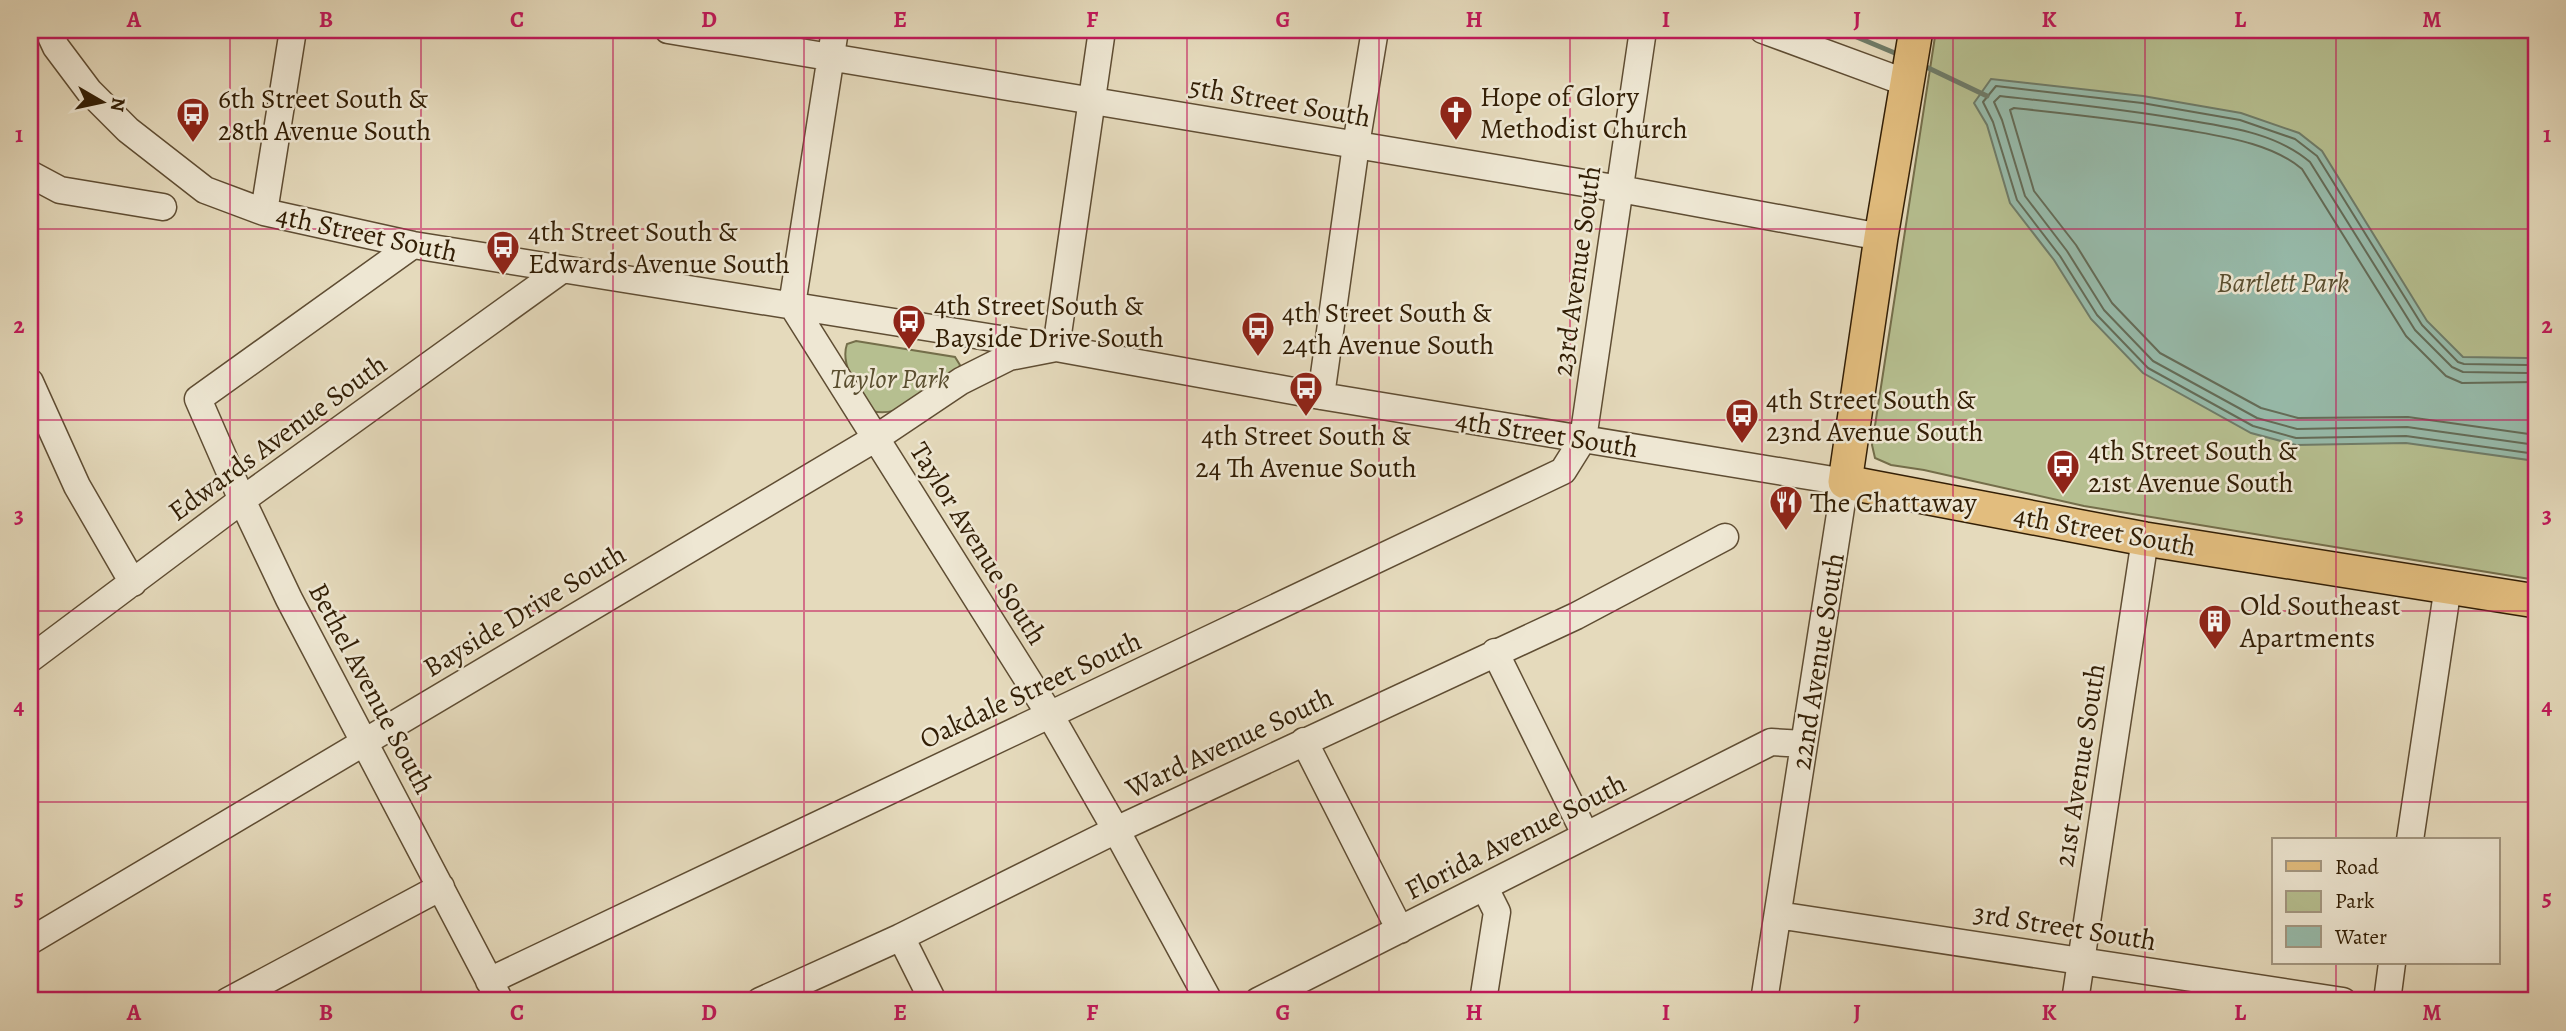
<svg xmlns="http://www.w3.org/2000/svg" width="2566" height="1031" font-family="Alegreya,serif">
<rect width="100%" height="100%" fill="#e5dabc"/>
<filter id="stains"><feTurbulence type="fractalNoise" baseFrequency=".00286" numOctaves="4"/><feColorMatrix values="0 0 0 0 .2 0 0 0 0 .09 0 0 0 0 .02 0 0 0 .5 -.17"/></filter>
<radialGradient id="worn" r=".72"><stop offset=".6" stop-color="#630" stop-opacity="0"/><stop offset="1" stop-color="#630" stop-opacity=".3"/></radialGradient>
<path fill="#b6bf90" stroke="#746e4a" stroke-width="2" d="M1936,30H2536V580L2084,506L1924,470L1891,465L1875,458L1872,445Z
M856,341L955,357L960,365L956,374C932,389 902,419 872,411C861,392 839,367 847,344Z"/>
<path fill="#97bbab" stroke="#6f7c69" stroke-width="2" d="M1991,79L2143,96L2241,113L2299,133L2322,151L2427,321L2463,357L2527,358L2536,353V461L2406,443L2296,445L2251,433L2143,373L2091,319L2054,260L2010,203L1987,125L1974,103Z"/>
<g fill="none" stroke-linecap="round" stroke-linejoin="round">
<path stroke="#646c58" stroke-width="2" d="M2536,361L2527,365L2464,364L2458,362L2422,325L2317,156L2295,139L2240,120L2142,103L1996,86L1983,102L1993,122L2017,200L2060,256L2097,315L2148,368L2253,426L2296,438L2406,436L2536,454
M2536,371L2527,373L2463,372L2452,367L2415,330L2310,162C2276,133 2229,127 2186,120C2124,109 2062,103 2000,96L1994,102L2002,120L2025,196L2067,251L2104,310L2153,361L2257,418L2297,429L2407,427L2536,445
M2536,382L2462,383L2446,376L2406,336L2302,169C2271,143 2225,137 2186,130C2129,120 2071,114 2014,108L2010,110L2034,191L2076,245L2112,303L2160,353L2261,408L2298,418L2408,417L2536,435"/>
<path stroke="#6f7c69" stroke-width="5" d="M1840,30L1902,56
M1920,64L1987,96"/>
<defs>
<path id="minor" d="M48,30L56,47L89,91L128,130L205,190L264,212L413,245L1056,348L1321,396L1845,482L1764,1001
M668,30L1620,189L1881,237
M835,30L792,305L1050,715L1116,830L1209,1001
M1763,30L1907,83
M30,174L60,190L163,207
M264,212L293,30
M413,245L198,399L242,500L289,599L500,1001
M30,382L77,486L133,583
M1321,396L1356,145L1375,30
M1495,652L1585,834
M30,659L242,500L563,269
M1304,741L1400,930
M2410,840L2448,586
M1778,915L2343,1001
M901,937L933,1001
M30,941L876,438L961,381L1009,357L1056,348L1102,30
M489,981L1563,471L1583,439L1643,30
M228,1001L441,887
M760,1001L901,937L1116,830L1576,616L1725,537
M1258,1001L1771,742L1804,744
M1483,1001L1497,912L1485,888
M2075,1001L2145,539
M2387,1001L2392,963"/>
<path id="major" d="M1916,30L1881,237L1845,482L2145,539L2536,601"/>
</defs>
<use href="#minor" stroke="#5f4d33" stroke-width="29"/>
<use href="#major" stroke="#321e05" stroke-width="36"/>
<use href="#minor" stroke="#eee7d3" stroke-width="26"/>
<use href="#major" stroke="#e2bd7e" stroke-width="33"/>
</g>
<path fill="none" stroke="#c2185b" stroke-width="2" stroke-opacity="0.55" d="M230,30V1001M421,30V1001M613,30V1001M804,30V1001M996,30V1001M1187,30V1001M1379,30V1001M1570,30V1001M1762,30V1001M1953,30V1001M2145,30V1001M2336,30V840M30,229H2536M30,420H2536M30,611H2536M30,802H2536M2336,963V1001"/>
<defs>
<symbol id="church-pin" viewBox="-11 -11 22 30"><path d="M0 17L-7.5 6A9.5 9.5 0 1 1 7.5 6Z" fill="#8f2418" stroke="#eee7d3"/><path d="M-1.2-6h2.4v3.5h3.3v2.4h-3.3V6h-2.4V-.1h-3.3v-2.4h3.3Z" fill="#fff"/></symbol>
<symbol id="bus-pin" viewBox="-11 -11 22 30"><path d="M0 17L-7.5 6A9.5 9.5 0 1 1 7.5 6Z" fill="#8f2418" stroke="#eee7d3"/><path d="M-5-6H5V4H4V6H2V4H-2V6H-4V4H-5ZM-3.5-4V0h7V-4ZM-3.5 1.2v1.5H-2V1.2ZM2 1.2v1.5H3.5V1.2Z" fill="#fff"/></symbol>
<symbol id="restaurant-pin" viewBox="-11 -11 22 30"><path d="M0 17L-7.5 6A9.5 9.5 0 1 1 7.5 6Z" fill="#8f2418" stroke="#eee7d3"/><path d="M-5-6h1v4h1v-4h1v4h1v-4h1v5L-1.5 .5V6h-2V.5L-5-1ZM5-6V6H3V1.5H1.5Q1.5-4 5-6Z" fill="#fff"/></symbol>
<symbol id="building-pin" viewBox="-11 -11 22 30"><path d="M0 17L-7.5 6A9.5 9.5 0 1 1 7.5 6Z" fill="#8f2418" stroke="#eee7d3"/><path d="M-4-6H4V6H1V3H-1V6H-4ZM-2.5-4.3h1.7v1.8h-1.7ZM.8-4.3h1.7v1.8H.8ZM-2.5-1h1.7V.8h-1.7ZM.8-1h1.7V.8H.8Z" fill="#fff"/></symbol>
</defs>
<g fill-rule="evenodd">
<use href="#church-pin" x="1437" y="93" width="38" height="52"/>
<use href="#bus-pin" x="174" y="95" width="38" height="52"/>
<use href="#bus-pin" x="484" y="228" width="38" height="52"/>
<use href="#bus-pin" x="890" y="302" width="38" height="52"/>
<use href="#bus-pin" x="1239" y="309" width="38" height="52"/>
<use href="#bus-pin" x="1287" y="369" width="38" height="52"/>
<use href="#bus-pin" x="1723" y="396" width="38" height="52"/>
<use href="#bus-pin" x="2044" y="447" width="38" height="52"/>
<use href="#restaurant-pin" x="1767" y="483" width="38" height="52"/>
<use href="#building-pin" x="2196" y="602" width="38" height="52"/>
</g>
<g text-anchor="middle" stroke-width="5" stroke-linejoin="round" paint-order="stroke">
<g font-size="28" fill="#321e05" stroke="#eee7d3" text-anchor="start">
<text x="1480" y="106">Hope of Glory<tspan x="1480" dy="32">Methodist Church</tspan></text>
<text x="218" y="108">6th Street South &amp;<tspan x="218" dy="32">28th Avenue South</tspan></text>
<text x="528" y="241">4th Street South &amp;<tspan x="528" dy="32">Edwards Avenue South</tspan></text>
<text x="934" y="315">4th Street South &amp;<tspan x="934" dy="32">Bayside Drive South</tspan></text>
<text x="1282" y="322">4th Street South &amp;<tspan x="1282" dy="32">24th Avenue South</tspan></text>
<text x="1766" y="409">4th Street South &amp;<tspan x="1766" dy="32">23nd Avenue South</tspan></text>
<text x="1306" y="445" text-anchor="middle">4th Street South &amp;<tspan x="1306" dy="32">24 Th Avenue South</tspan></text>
<text x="2088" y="460">4th Street South &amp;<tspan x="2088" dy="32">21st Avenue South</tspan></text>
<text x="1810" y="512">The Chattaway</text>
<text x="2240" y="615">Old Southeast<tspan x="2240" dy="32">Apartments</tspan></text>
</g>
<g font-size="28" fill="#321e05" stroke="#eee7d3">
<text transform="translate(1280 101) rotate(10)" y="10">5th Street South</text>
<text transform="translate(367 233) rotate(12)" y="10">4th Street South</text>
<text transform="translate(1576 271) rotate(-82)" y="10">23rd Avenue South</text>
<text transform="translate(1547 433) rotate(9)" y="10">4th Street South</text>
<text transform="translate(277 437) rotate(-36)" y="10">Edwards Avenue South</text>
<text transform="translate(2105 530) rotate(10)" y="10">4th Street South</text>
<text transform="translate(979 543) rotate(58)" y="10">Taylor Avenue South</text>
<text transform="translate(524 610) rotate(-31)" y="10">Bayside Drive South</text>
<text transform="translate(1817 661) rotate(-81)" y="10">22nd Avenue South</text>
<text transform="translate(372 688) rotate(62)" y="10">Bethel Avenue South</text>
<text transform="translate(1030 689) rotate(-25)" y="10">Oakdale Street South</text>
<text transform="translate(1229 742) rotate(-25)" y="10">Ward Avenue South</text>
<text transform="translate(2079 765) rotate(-81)" y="10">21st Avenue South</text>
<text transform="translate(1515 836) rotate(-27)" y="10">Florida Avenue South</text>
<text transform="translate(2065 926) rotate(9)" y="10">3rd Street South</text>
</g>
<g font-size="28" font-style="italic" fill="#5a4e2f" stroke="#eee7d3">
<text x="2283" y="292">Bartlett Park</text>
<text x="890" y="388">Taylor Park</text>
</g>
</g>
<rect width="2566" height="1031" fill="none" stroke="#e5dabc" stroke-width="77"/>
<rect x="2272" y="838" width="228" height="126" fill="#eee7d3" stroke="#a39781" stroke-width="2"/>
<rect x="2286" y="861" width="35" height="10" fill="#e2bd7e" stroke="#a39781" stroke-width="2"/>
<text x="2335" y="874" font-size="21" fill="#321e05">Road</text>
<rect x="2286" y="891" width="35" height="21" fill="#b6bf90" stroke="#a39781" stroke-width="2"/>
<text x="2335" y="908" font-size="21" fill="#321e05">Park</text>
<rect x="2286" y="926" width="35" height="21" fill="#97bbab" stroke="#a39781" stroke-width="2"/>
<text x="2335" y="944" font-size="21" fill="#321e05">Water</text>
<g transform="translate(102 102) rotate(99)" stroke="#eee7d3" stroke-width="5" paint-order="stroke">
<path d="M0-5L12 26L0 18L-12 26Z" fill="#321e05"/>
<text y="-10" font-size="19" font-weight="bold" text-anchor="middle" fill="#321e05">N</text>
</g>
<rect x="38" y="38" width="2490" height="954" fill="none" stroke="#c2185b" stroke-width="2.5"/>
<g font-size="23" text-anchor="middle" font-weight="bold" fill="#c2185b">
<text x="134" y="27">A</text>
<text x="326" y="27">B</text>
<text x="517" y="27">C</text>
<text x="709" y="27">D</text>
<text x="900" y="27">E</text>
<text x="1092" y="27">F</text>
<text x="1283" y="27">G</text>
<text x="1474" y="27">H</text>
<text x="1666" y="27">I</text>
<text x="1857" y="27">J</text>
<text x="2049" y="27">K</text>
<text x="2240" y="27">L</text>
<text x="2432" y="27">M</text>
<text x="19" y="142">1</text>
<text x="2547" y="142">1</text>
<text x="19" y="333">2</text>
<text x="2547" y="333">2</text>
<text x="19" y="523">3</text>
<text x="2547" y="523">3</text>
<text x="19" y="714">4</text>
<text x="2547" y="714">4</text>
<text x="19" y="905">5</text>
<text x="2547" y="905">5</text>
<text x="134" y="1020">A</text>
<text x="326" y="1020">B</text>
<text x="517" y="1020">C</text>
<text x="709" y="1020">D</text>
<text x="900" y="1020">E</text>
<text x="1092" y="1020">F</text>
<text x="1283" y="1020">G</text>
<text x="1474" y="1020">H</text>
<text x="1666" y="1020">I</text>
<text x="1857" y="1020">J</text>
<text x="2049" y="1020">K</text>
<text x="2240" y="1020">L</text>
<text x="2432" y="1020">M</text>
</g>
<rect width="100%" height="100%" filter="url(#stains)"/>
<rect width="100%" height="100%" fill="url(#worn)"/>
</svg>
